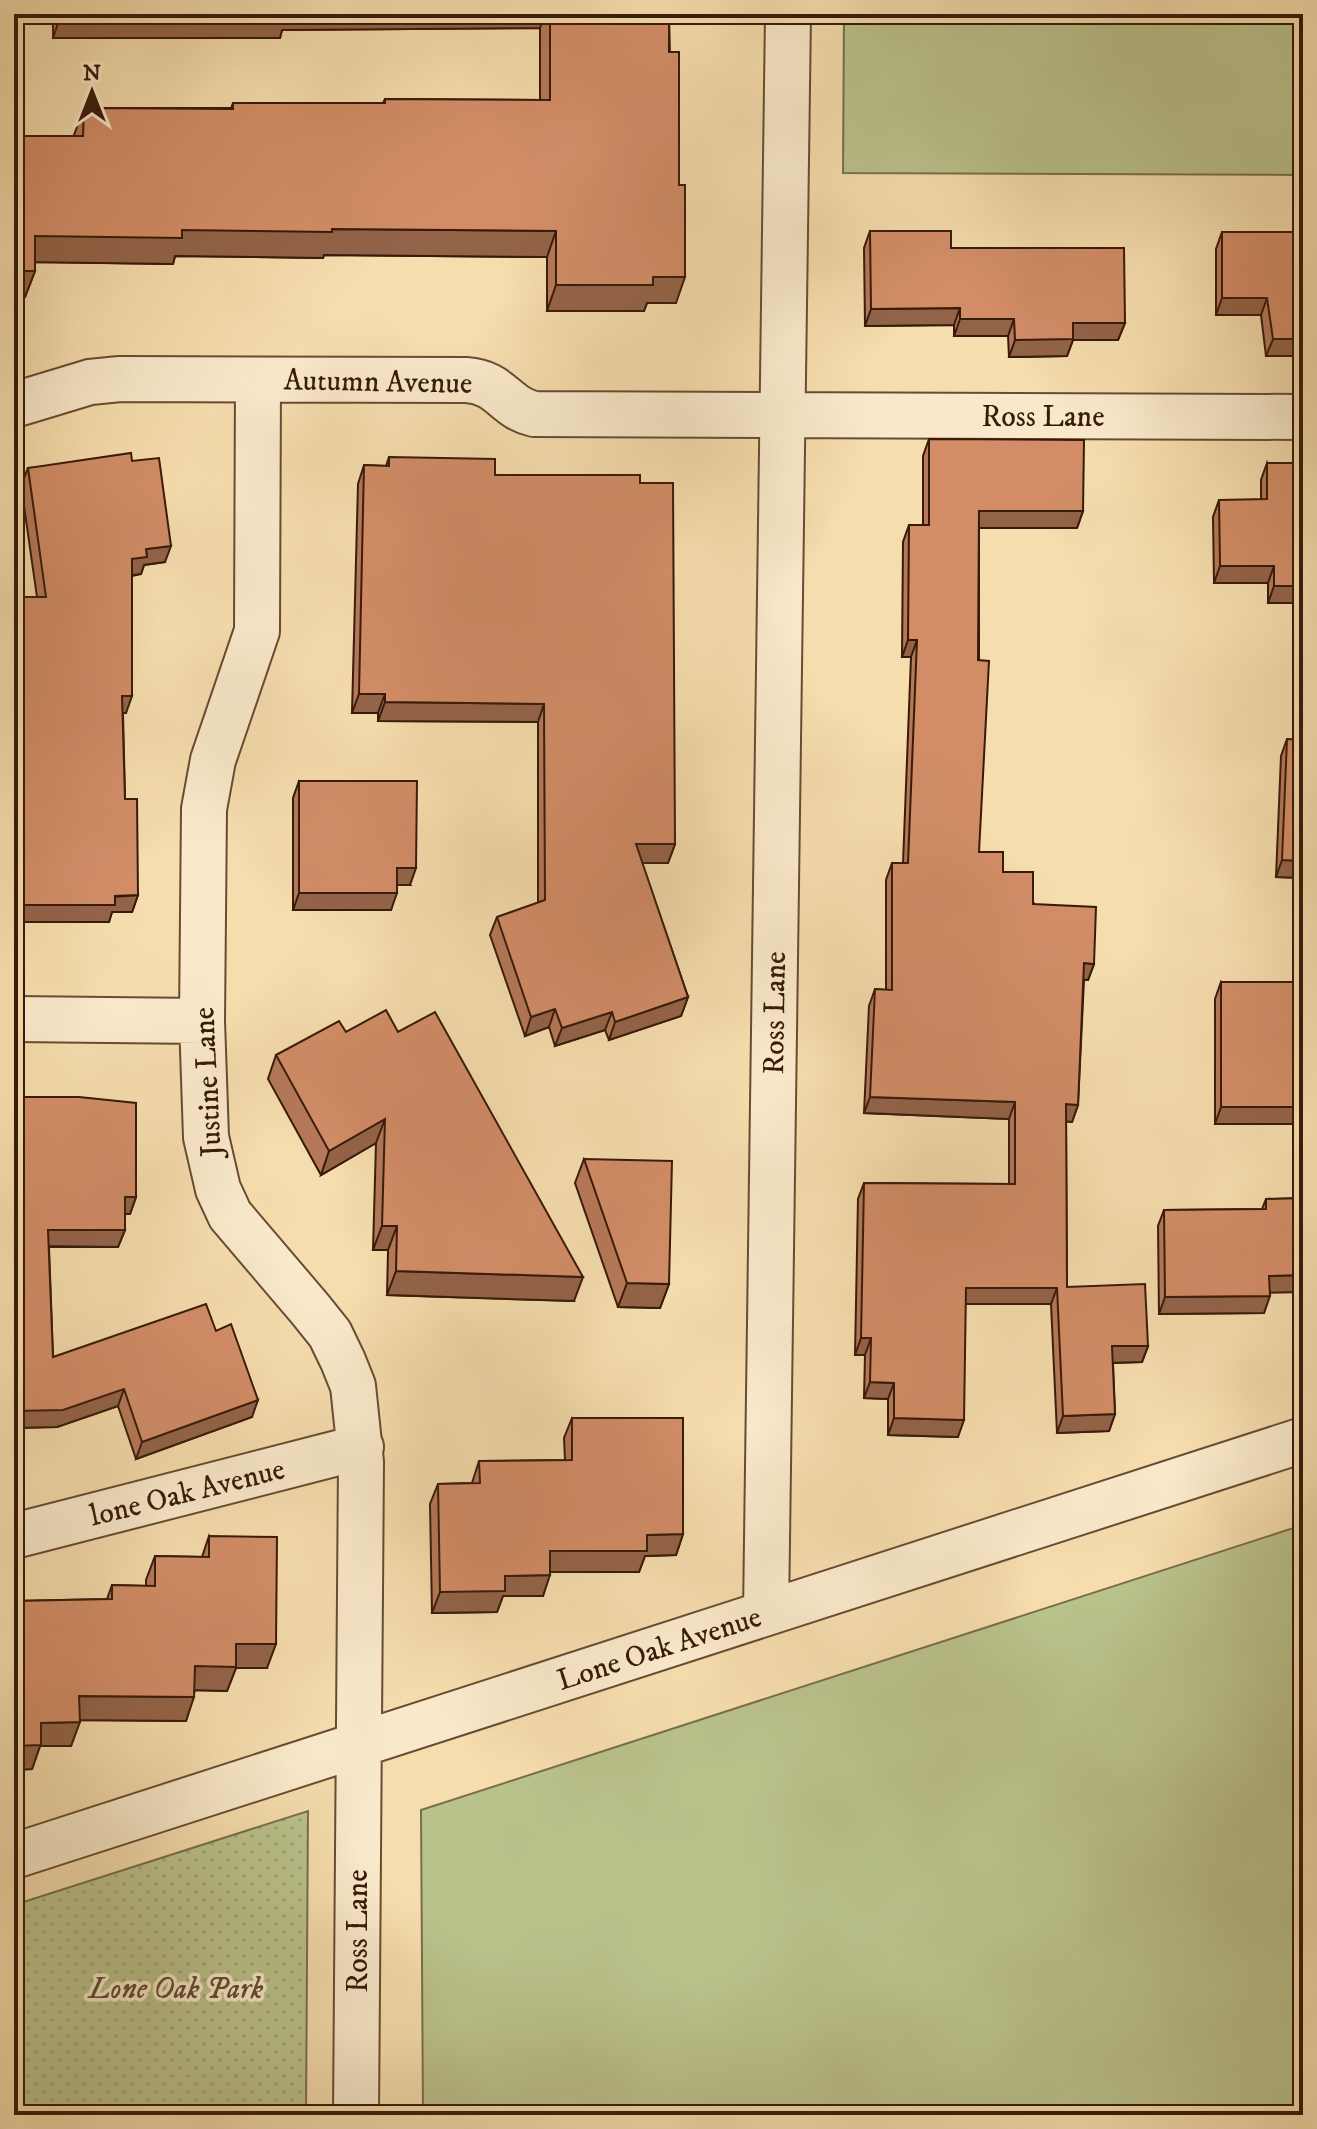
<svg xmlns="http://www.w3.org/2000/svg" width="1317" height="2129" font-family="'IM FELL DW Pica',serif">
<defs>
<pattern id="park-dots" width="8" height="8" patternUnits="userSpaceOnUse" patternTransform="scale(2)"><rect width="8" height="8" fill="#bac28c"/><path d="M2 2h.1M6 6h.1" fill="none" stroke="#a1a677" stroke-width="1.8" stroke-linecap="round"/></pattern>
</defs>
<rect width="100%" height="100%" fill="#f6ddad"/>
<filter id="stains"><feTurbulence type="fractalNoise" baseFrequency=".0025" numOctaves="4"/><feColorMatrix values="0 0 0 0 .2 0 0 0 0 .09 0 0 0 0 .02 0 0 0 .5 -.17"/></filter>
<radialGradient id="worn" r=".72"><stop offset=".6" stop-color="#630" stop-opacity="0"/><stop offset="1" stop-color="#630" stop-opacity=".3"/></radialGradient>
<path fill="#bac28c" stroke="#796e4c" stroke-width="2" d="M844,14H1303V175L843,173Z
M1303,1525V2115H423L421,1810Z"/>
<path fill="url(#park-dots)" stroke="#796e4c" stroke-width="2" d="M308,1811L306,2115H14V1905Z"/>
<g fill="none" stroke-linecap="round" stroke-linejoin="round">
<defs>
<path id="minor" d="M258,380L257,631L213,760L204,809L202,1021L206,1137L218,1189L230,1215L310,1309L330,1334L343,1361L353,1386L361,1462L356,2115
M14,405L90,382L120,379L466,380C501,382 504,407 534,414L1303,417
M14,1019L202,1021
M14,1536L361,1447
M766,1613L788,14
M14,1856L1303,1440"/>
</defs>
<use href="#minor" stroke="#684b34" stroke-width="48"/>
<use href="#minor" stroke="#f9e9ca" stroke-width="44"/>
</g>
<path fill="#b57959" stroke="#381a0b" stroke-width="2" d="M53,14H669L676,303H647L644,311H547V257L324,255L323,258L175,256L173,264L35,262V271L25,297H14L84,108H231L233,103H383L385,99L540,100V28L282,30L280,38H53Z
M870,231L951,248L1125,323L1118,340H1073L1067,356L1009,357L1008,336H954V325L865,326L864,248Z
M1222,232H1303V356H1266L1261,315H1216V249Z
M929,439L1083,511L1077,528H979V852L1003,872L1094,964L1088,980H1084L1078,1105L1072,1122L1066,1121L1067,1287L1148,1346L1142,1362L1113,1363L1115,1414L1109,1431L1057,1433L1051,1304H965L958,1437L888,1435V1399L864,1398L865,1355H855L858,1199L864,1183L1009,1184V1119L864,1113L869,1006L875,989L886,990V880L892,863H903L911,657H902L903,542L909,525H923V456Z
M389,457L495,475L640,483L675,844L668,863H642L688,997L681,1016L609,1040L605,1030L555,1046L549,1027L525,1036L490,935L497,917L538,903V722L378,721V713H352L358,484L364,465L386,466Z
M132,461L165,562L144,565L141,574L132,576L126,713H123L125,799L138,895L132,912H112L109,922H14L37,597L21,485L28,468Z
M1267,463L1303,603H1268V583H1214L1213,517L1219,500H1261V480Z
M1287,739L1303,878L1276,877L1281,756Z
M299,781L410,885H397L391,910H293V798Z
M1221,982L1303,1124H1215V999Z
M346,1032H398L574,1301L387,1295L388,1250H373L376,1143L321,1175L268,1079L276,1055Z
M14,1097L136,1197L130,1214H125V1230L118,1247H49L53,1357L216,1331L252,1417L136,1459L118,1406L57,1427L14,1428Z
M584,1159L669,1284L660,1308L618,1307L575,1183Z
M1303,1198V1292H1270L1264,1313L1159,1314L1158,1226L1164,1210L1262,1209L1266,1199Z
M572,1418L683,1534L676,1555L645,1556L639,1572H550L543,1596H503L497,1612L432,1613L430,1504L438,1484L472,1483L479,1461L565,1460L564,1438Z
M209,1536L267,1668H236L227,1691L195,1690L186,1721L80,1720L71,1746H40L32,1769L14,1770V1601L107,1599L112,1585L146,1586V1580L155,1556L202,1557Z"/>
<path fill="#936348" stroke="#381a0b" stroke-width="2" d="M61,14H545L540,28L282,30L280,38H53Z
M332,229L556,231L547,257L324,255L323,258L175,256L173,264L25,262L35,236L182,230Z
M14,271H35L25,297H14Z
M653,277H685L676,303H647L644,311H547L556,285Z
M1222,298H1267L1261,315H1216Z
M960,308L954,325L865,326L871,309Z
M960,319H1014L1008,336H954Z
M1073,323H1125L1118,340H1073L1067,356L1009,357L1015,340Z
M1273,339H1303V356H1266Z
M979,511H1083L1077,528H973Z
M171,546L165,562L144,565L141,574L126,576L132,559L146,549Z
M1220,566H1274L1268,583H1214Z
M1274,586H1303V603H1268Z
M908,640H917L911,657H902Z
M359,694H385L378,713H352Z
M122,696H132L126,713H116Z
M385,702L544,704L538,722L378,721Z
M636,844H675L668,863H629Z
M1282,860L1303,861V878L1276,877Z
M397,868H416L410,885H391Z
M299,893H397L391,910H293Z
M138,895L132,912H112L109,922H14V905Z
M1084,963L1094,964L1088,980H1078Z
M688,997L681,1016L609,1040L615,1022Z
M555,1009L549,1027L525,1036L531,1017Z
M612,1012L605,1030L555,1046L562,1028Z
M870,1097L1015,1102L1009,1119L864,1113Z
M1066,1104L1078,1105L1072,1122L1059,1121Z
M1221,1107H1303V1124H1215Z
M385,1119L376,1143L321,1175L329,1151Z
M125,1197H136L130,1214H118Z
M382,1226H397L388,1250H373Z
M48,1230H125L118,1247L42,1246Z
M396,1271L583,1277L574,1301L387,1295Z
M1303,1275V1292L1263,1293L1269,1276Z
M627,1283L669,1284L660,1308L618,1307Z
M966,1288H1057L1051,1304H960Z
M1270,1296L1264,1313L1159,1314L1165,1297Z
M861,1338H871L865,1355H855Z
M1112,1346H1148L1142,1362L1106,1363Z
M870,1382L894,1383L888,1399L864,1398Z
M124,1389L118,1406L57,1427L14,1428V1411Z
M258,1400L252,1417L136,1459L142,1442Z
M1115,1414L1109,1431L1057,1433L1063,1416Z
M894,1418L964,1420L958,1437L888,1435Z
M683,1534L676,1555L645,1556L639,1572H542L550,1551L647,1535Z
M550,1575L543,1596H503L497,1612L432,1613L440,1592L505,1576Z
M236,1644H276L267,1668H236L227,1691L186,1690L195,1666Z
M79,1696L194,1697L186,1721L71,1720Z
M80,1722L71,1746H40L32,1769L14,1770V1746L41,1723Z"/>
<path fill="#d28d67" stroke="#381a0b" stroke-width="2" d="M550,14H669V52H679V185H685V277H653V285H556V231L332,229V232L182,230V238L35,236V271H14V136H83L84,108L233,109V103H385V99L550,100Z
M870,231H951V248H1124L1125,323H1073V339L1015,340L1014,319H960V308L871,309Z
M1222,232H1303V339H1273L1267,298H1222Z
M929,439L1084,440L1083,511H979L978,660L989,661L979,852H1003V872H1033V904L1096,907L1094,964L1084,963L1078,1105L1066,1104L1067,1287L1145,1284L1148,1346H1112L1115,1414L1063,1416L1057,1288H966L964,1420L894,1418V1383L870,1382L871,1338H861L864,1183L1015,1184V1102L870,1097L875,989L892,990V863H908L917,640H908L909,525H929Z
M131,453L132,461L159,458L171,546L146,549L147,557L132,559V696H122L125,799H137L138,895L115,896V905H14V597H46L28,468Z
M389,457L495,459V475H640V483H673L675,844H636L688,997L615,1022L612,1012L562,1028L555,1009L531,1017L497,917L545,900L544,704L385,702V694H359L364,465L389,466Z
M1267,463H1303V586H1274V566H1220L1219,500L1267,499Z
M1287,739L1303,740V861L1282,860Z
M299,781H417L416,868H397V893H299Z
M1221,982H1303V1107H1221Z
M386,1010L398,1032L435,1012L583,1277L396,1271L397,1226H382L385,1119L329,1151L276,1055L339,1021L346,1032Z
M14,1097H79L136,1103V1197H125V1230H48L53,1357L206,1304L216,1331L231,1324L258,1400L142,1442L124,1389L63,1410L14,1411Z
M584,1159L672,1161L669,1284L627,1283Z
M1303,1198V1275L1269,1276L1270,1296L1165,1297L1164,1210L1266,1209V1199Z
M572,1418H683V1534L647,1535V1551H550V1575L505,1576V1591L440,1592L438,1484L480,1483L479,1461L572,1460Z
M209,1536L277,1537L276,1644H236V1667L195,1666L194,1697L79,1696L80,1722L41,1723V1745L14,1746V1601L112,1599V1585L155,1586V1556L209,1557Z"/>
<g text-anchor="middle" stroke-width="7" stroke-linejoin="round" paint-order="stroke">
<g font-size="30" fill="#381a0b" stroke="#f9e9ca">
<text transform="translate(378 381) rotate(1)" y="10">Autumn Avenue</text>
<text x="1043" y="426">Ross Lane</text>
<text transform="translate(774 1013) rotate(-89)" y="10">Ross Lane</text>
<text transform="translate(207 1082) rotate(-93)" y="10">Justine Lane</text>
<text transform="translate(187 1492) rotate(-14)" y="10">lone Oak Avenue</text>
<text transform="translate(659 1648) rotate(-18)" y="10">Lone Oak Avenue</text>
<text transform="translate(357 1931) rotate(-90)" y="10">Ross Lane</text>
</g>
<g font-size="30" font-style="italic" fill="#5f4c32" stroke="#f9e9ca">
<text x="176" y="1998">Lone Oak Park</text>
</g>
</g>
<rect width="1317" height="2129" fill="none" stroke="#f6ddad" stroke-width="48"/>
<rect x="16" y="16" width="1285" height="2097" fill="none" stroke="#381a0b" stroke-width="4"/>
<rect x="24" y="24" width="1269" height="2081" fill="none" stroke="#381a0b" stroke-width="2"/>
<g transform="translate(92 92)" stroke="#f9e9ca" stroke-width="6" paint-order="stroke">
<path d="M0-6L14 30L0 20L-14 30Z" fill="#381a0b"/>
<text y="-12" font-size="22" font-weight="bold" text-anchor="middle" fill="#381a0b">N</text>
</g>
<rect width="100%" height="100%" filter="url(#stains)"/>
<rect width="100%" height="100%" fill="url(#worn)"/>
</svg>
